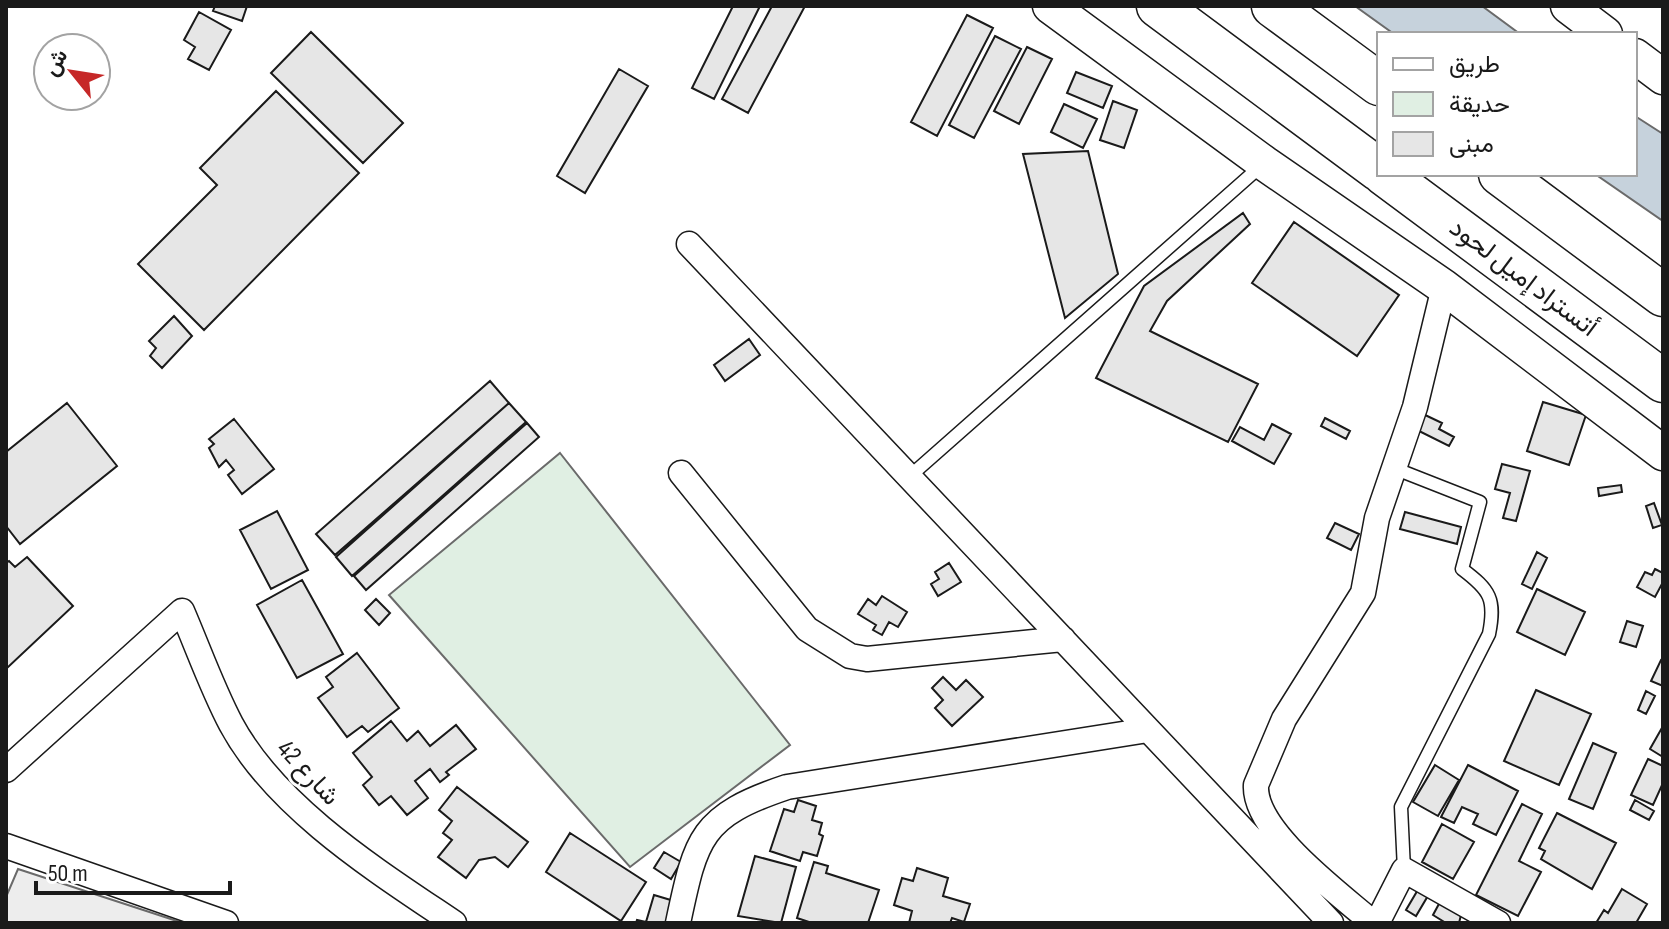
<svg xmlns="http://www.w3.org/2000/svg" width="1669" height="929" font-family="'Sofia Sans Condensed',Vazirmatn,sans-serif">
<rect width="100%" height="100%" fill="#fff"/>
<path fill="#e0efe3" stroke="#6a6a6a" stroke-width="2" d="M560,453L790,745L630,867L389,595Z"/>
<path fill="#ededed" stroke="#6a6a6a" stroke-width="2" d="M18,869L183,923H6V897Z"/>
<path fill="#c6d2dc" stroke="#6a6a6a" stroke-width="2" d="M1355,6H1482L1520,34H1394Z
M1635,116L1663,134V221L1595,174H1635Z"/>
<path fill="#e6e6e6" stroke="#1a1a1a" stroke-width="2" d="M215,6H247L242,21L213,11Z
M733,6H760L714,99L692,88Z
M772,6H805L748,113L722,99Z
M199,12L231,30L209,70L188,59L195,47L184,40Z
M967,15L993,28L937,136L911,122Z
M311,32L403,123L363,163L271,73Z
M995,36L1021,49L974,138L949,125Z
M1027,47L1052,59L1019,124L994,111Z
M619,69L648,86L585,193L557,176Z
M1076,72L1112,86L1103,108L1067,93Z
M276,91L359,173L204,330L138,264L217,185L200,168Z
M1113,101L1137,110L1124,148L1100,140Z
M1064,104L1097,119L1083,148L1051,132Z
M1088,151L1118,274L1065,318L1023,154Z
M1243,213L1250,224L1167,301L1150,331L1258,384L1228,442L1096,378L1144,286Z
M1294,222L1399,295L1357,356L1252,283Z
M174,316L192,336L162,368L150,356L156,348L149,341Z
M749,339L760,355L725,381L714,365Z
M490,381L509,403L335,555L316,534Z
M1543,402L1586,415L1569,465L1527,451Z
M67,403L117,466L20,544L6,526V452Z
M509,403L526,422L352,576L336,557Z
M1423,414L1442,423L1439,429L1454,437L1449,446L1415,429Z
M1325,418L1350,431L1346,439L1321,426Z
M234,419L274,469L242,494L228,475L234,470L226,460L219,467L209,448L214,444L209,439Z
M527,423L539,437L366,590L354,576Z
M1272,424L1291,434L1274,464L1232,441L1240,427L1264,440Z
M1502,464L1530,471L1516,521L1503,518L1510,493L1495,489Z
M1621,485L1622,492L1599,496L1598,488Z
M1654,503L1662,525L1653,528L1646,506Z
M277,511L308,570L271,589L240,530Z
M1405,512L1461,527L1457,544L1400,529Z
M1335,523L1359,534L1351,550L1327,538Z
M1537,552L1547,558L1532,589L1522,584Z
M27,557L73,606L6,669V563L9,561L15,567Z
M949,563L961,582L938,596L931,584L939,579L935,572Z
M1655,569L1663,573V582L1655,597L1637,587L1645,572L1652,575Z
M302,580L343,654L297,678L257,605Z
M1537,589L1585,612L1565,655L1517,632Z
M882,596L907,612L898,627L889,622L882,635L873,630L876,625L858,614L868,599L876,605Z
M376,599L390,613L379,625L365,610Z
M1627,621L1643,626L1636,647L1620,642Z
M357,653L399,708L368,732L362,726L347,737L318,698L333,687L326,677Z
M1661,660L1663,661V686L1651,681Z
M943,677L956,690L966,680L983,697L952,726L935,708L943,700L932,688Z
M1536,690L1591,714L1559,785L1504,761Z
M1646,691L1655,696L1646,714L1638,710Z
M391,721L407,741L418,731L430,746L456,725L476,749L446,772L449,775L440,782L430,769L415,781L428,798L407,815L391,796L379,805L363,785L372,777L353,753Z
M1663,726V757L1650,749Z
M1593,743L1616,753L1593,809L1569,799Z
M1648,759L1663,766V783L1653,805L1631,795Z
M1435,765L1459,780L1438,816L1413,802Z
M1468,765L1518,791L1496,835L1473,824L1478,814L1462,807L1454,823L1441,817Z
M457,787L528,842L508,867L495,857L479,860L466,878L438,857L452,840L443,833L452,821L439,810Z
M798,800L816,806L812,820L822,823L819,834L823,836L817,856L803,852L800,861L770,851L784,809L794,812Z
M1635,800L1654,811L1649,820L1630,810Z
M1522,804L1542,814L1519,861L1541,872L1518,916L1476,895Z
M1557,813L1616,843L1592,889L1541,859L1545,851L1539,848Z
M1442,824L1474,842L1453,879L1422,862Z
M570,833L646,882L621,921L546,872Z
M664,852L681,862L671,879L654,868Z
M755,856L796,867L781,923L738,916Z
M814,862L828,866L826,873L879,890L868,923H812L797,918Z
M917,868L948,878L943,896L970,904L964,922L952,918L950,923H909L912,911L894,905L902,878L913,881Z
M1419,888L1429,894L1416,916L1406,910Z
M1622,889L1647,904L1636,923H1596L1604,910L1608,913Z
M654,895L674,901L668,923H636L637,920L646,922Z
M1440,902L1461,915L1459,923H1446L1433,915Z"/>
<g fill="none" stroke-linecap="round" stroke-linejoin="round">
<defs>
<path id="lane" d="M1396,469L1480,502L1462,569C1490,590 1496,599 1489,634L1401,807L1404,870
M909,477L1262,165"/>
<path id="street" d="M689,244L1331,923
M681,473L807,629L850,656L867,659L1063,639
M6,770L182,611C198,648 212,688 231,724C276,808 377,871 454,923
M6,846L226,923
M678,923C696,838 700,816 787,787L1148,730
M1373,923C1340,894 1253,831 1256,785L1284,719L1363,593L1377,518L1415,407L1444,287
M1377,923L1404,870L1498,923"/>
<path id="secondary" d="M1050,6L1264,163L1444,287L1663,453
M1568,6L1605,34
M1635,56L1663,77"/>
<path id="highway" d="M1158,6L1379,170
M1273,6L1379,84
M1384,174L1663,381
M1500,174L1663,295"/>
</defs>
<use href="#lane" stroke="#1a1a1a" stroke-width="15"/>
<use href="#street" stroke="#1a1a1a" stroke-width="27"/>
<use href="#secondary" stroke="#1a1a1a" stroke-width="37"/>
<use href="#highway" stroke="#1a1a1a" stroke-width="45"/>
<use href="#lane" stroke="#fff" stroke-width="12"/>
<use href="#street" stroke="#fff" stroke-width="24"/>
<use href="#secondary" stroke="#fff" stroke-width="34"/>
<use href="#highway" stroke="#fff" stroke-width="42"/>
</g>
<g text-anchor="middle" stroke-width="6" stroke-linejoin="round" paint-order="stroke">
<g font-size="26" fill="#1a1a1a" stroke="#fff">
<text transform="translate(1524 277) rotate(37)" y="9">أتستراد إميل لحود</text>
<text transform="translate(309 772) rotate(47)" y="9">شارع 42</text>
</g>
</g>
<rect width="1669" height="929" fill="none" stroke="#1a1a1a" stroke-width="16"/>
<rect x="1377" y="32" width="260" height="144" fill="#ffffff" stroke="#a3a3a3" stroke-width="2"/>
<rect x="1393" y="58" width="40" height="12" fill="#ffffff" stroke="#a3a3a3" stroke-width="2"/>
<text x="1449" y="72" font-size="24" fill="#1a1a1a">طريق</text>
<rect x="1393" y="92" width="40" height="24" fill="#e0efe3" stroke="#a3a3a3" stroke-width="2"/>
<text x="1449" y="112" font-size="24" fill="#1a1a1a">حديقة</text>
<rect x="1393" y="132" width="40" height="24" fill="#e6e6e6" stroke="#a3a3a3" stroke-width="2"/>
<text x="1449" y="152" font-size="24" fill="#1a1a1a">مبنى</text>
<g transform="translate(72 72) rotate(300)"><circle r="38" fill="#ffffff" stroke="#a3a3a3" stroke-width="2"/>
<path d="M0-6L14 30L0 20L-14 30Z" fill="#c62828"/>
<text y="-12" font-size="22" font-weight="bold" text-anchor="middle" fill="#1a1a1a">ش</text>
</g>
<path d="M36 881v12h194v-12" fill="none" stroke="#1a1a1a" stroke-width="4"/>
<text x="48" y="881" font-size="24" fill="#1a1a1a" stroke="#ffffff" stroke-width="6" paint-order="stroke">50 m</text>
</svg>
